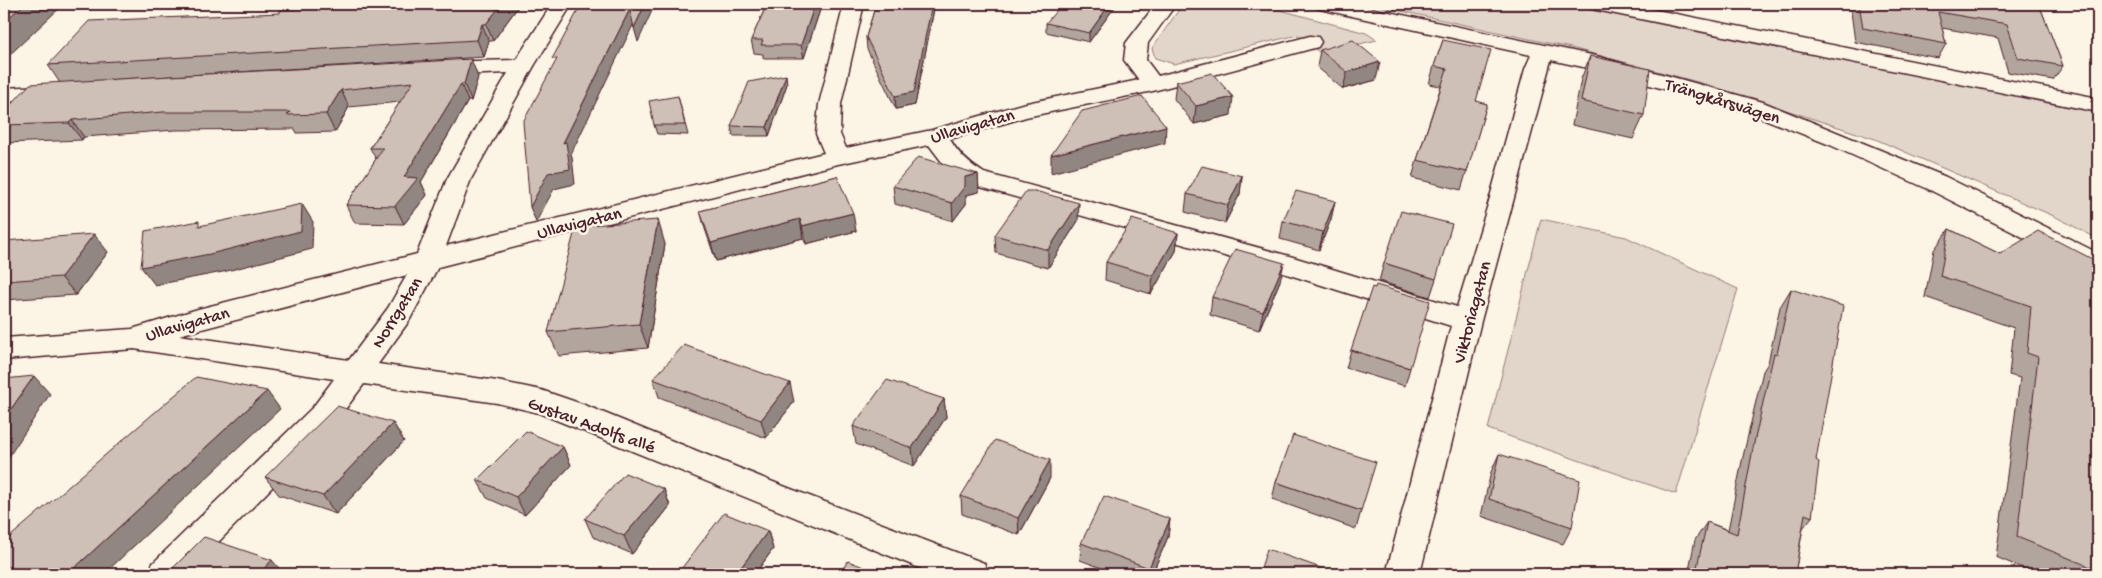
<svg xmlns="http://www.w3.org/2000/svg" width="2102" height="578" font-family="'Gochi Hand',sans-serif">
<rect width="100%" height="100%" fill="#fcf5e5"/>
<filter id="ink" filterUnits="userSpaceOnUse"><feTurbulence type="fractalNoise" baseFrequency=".02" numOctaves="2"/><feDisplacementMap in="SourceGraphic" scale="10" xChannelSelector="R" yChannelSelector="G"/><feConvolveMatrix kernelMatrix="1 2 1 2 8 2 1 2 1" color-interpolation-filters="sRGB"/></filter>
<g filter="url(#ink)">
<path fill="#e2d5ca" stroke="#967a7a" d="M1183,4H1258L1366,33L1377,40L1320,53L1298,35L1174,64L1155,58L1152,48Z
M1369,4H1580L2098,108V239L2056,217L1875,139L1712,86L1575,49Z
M1541,219L1626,237L1738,289L1676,494L1488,429Z"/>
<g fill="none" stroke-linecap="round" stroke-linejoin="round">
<defs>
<path id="minor" d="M552,4H572L534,66L471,179L446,246L824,153L816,134L819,104L844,4H864L841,104L840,134L846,148L932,130L1022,104L1139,80L1124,60L1126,43L1156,4H1176L1148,43L1146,60L1158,76L1310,36L1318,37L1321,42L1318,47L1153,91L1026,117L950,139C958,154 969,164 984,173L1293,257L1457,307L1489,201L1525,69L1531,55L1324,10L1317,8L1314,4H1351L1596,56L1763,102L1946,177L2098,253V273L2088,270L1928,189L1830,145L1747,112L1592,69L1551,60L1481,321L1420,574H1386L1451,326L1274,270L966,183L948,170L929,145L838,164L438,267L409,321L378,364L497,381L541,390L582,404L778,484L984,563L989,574H934L539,413L497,403L364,384L335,423L187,574H148L153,563L313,407L334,379L134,349L4,360V338L132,329L198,309L417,254L447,179L508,73L437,76L429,74L426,69L429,64L437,62L516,60ZM407,275L388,308L349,360L179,335Z
M1586,4H1626L2098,98V112L1596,10L1589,8Z
M58,85L66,87L69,92L66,97L4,102V88Z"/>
</defs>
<use href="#minor" stroke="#4a1f2b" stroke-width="3"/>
<use href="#minor" fill="#fcf5e5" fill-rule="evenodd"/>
</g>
<path fill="#b2a59d" stroke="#4a1f2b" d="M362,4H520L493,41H489L484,57L106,80L478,77L471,101H468L421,182L427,195L404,224L355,223L346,205L376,159L370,148L400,102L349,107L335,132L297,133L295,129L175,130L84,137L82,140L5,143L4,142V100H8L11,104L60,83L48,65Z
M767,4H822L804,58H763V54L754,53L751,40Z
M876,4H935L915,105L896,109L867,49L866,37Z
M1117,4L1089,42L1046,32V23Z
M1850,4H2039L2063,66L2053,80L2008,72L1998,38L1942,28L1946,44L1938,58L1855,42Z
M1443,40L1476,101L1487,104L1461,190L1412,178L1417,160L1441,86L1429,84L1434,66Z
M1320,50L1376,80L1343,89L1317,67Z
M1590,56L1644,115L1633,139L1572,125L1581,79Z
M1176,82L1231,115L1194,124L1174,99Z
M787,84L769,136H733L731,126Z
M678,96L688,135L657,134L654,125Z
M978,174L979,192L966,195V204L953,221L895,204L893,186Z
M837,176L856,231L806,244L803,238L716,261L705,229L700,211Z
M1242,176L1240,194L1225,223L1185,212L1187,194Z
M1335,201L1331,219L1319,250L1280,239L1283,221Z
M1078,221L1048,268L996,253L995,235Z
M1949,229L2000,254L2098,262V574H2036L1996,557L2020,378L2009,375L2014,328L1925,297L1934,250Z
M1178,233L1176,251L1151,294L1105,280L1106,262Z
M4,241L108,252L76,295L4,300Z
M665,244L648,348L559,356L548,332Z
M1384,263L1436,279L1430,297L1379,281Z
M1280,281L1259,330L1210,315L1212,297Z
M1791,289L1816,460L1812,517L1803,528L1795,574H1688L1695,540L1707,522L1728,530L1742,461L1763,371L1768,363L1780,307Z
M1351,350L1410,368L1405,386L1346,368Z
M653,379L794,402L766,438L659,397Z
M944,399L946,417L914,466L856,444L853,426Z
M393,423L404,441L336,514L279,495L265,477Z
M563,447L571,465L525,515L487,498L477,480Z
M1499,454L1572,527L1563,544L1481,516L1491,472Z
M1050,478L1019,535L962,514L961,496Z
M1276,482L1361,511L1356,529L1272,499Z
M664,489L670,506L632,554L593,537L585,519Z
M1170,519L1168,537L1152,574H1118L1080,560L1081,543Z
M768,531L773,549L755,574H683L681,569Z"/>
<path fill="#918680" stroke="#4a1f2b" d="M24,4H64L4,60V22Z
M502,4H520L493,41L486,24Z
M645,4H655L638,42L634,28Z
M815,4H822L804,58L801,45Z
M932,4H935L915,105L896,109L895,96Z
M1110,4H1117L1089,42V33Z
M630,9L634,23L571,154L572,157L575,184L554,189L536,222L530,207L563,143Z
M482,24L489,41L484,57L477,40Z
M471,59L478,77L471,101L464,84Z
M1380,62L1376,80L1343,89L1347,72Z
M786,75L787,84L769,136L767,127Z
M461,84L468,101L421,182L427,195L404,224L395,206L404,177Z
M341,90L349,107L335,132L326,114Z
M1233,97L1231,115L1194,124L1196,106Z
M8,100L21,117L4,125V104Z
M72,120L84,137L82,140L69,123Z
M1166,126L1165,143L1051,173V155Z
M978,174L979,192L966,195V204L953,221L952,203L965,177Z
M1242,176L1240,194L1225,223L1228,205Z
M1335,201L1331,219L1319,250L1323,232Z
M1079,203L1078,221L1048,268V250Z
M302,204L313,222L312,249L223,272L155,285L141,267Z
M853,213L856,231L806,244L802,226Z
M800,219L803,238L716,261L711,243Z
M658,220L665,244L648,348L639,324Z
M1178,233L1176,251L1151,294L1153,276Z
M94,234L108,252L76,295L61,277Z
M1284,263L1280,281L1259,330L1263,312Z
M34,376L50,394L4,464V419Z
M790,383L794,402L766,438L761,420Z
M267,391L280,409L104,574H68Z
M944,399L946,417L914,466L912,448Z
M393,423L404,441L336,514L323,496Z
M563,447L571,465L525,515L516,497Z
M1050,460V478L1019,535L1018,518Z
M664,489L670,506L632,554L624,536Z
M1170,519L1168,537L1152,574H1148L1149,568Z
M768,531L773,549L755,574H736Z
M272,560L284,574H259Z"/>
<path fill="#cfc0b7" stroke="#4a1f2b" d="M4,4H24L4,22Z
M362,4H502L486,24H482L477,40L48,65L89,21L280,13V10Z
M588,4H645L634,28L630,9L563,143L566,142L570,169L548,173L530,207L523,122L557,59H552L581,5H587Z
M767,4H815L801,45H761L763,40H751Z
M876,4H932L914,92L895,96L866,37Z
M1062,4H1110L1089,33L1046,23Z
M1859,4H2039L2063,66L2018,58L2007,24L1938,12L1946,44L1863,28Z
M1353,40L1380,62L1347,72L1320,50Z
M1443,40L1491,50L1476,101L1487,104L1467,172L1417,160L1447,69L1434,66Z
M1590,56L1650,69L1644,115L1581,101Z
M471,59L464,84H461L404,177L418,178L395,206L346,205L383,148H370L413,82L341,90L326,114L287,115L290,112H163L72,120L69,123L4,125V112L30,84Z
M1212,73L1233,97L1196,106L1176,82Z
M786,75L767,127L731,126L749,82Z
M678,96L685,125H654L649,101Z
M1142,96L1166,126L1051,155L1082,111Z
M4,100H8L4,104Z
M918,157L978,174L965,177V186L952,203L893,186Z
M1202,166L1242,176L1228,205L1187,194Z
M837,176L853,213L802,226L800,219L711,243L700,211Z
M1026,191H1035L1079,203L1048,250L995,235Z
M1296,191L1335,201L1323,232L1283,221Z
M302,204L301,231L210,254L141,267L145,231L199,221V226Z
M1401,211L1452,224L1436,279L1384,263Z
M1132,219L1178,233L1153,276L1106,262Z
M658,220L639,324L548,332L576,226Z
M1949,229L2000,254L2038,231L2098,262V570L2017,537L2038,357L2027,353L2031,306L1940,276Z
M94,234L61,277L4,281V241Z
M1235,249L1284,263L1263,312L1212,297Z
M1376,285L1430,301L1410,368L1351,350L1372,287L1375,288Z
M1791,289L1843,306L1816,460L1819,462L1812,517L1805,514L1795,574H1714L1697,567L1707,522L1737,534L1754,443L1774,353L1777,354Z
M684,345L790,383L761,420L653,379Z
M34,376L4,419V379Z
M196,377L267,391L68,574H4V542Z
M887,380L944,399L912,448L853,426Z
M337,406L393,423L323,496L265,477Z
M526,431L563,447L516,497L477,480Z
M1293,435L1376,462L1361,511L1276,482Z
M995,440L1050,460L1018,518L961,496Z
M1499,454L1580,480L1572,527L1489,499Z
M625,473L664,489L624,536L585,519Z
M1104,496L1170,519L1149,568L1081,543Z
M724,513L768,531L736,574H693L681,569Z
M204,537L272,560L259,574H167Z
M1267,549L1338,574H1259Z
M848,561L882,574H839Z"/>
</g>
<g text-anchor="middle" stroke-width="5" stroke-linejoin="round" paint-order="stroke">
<g font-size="18" fill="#4a1f2b" stroke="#fcf5e5">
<text transform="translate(1723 100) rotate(17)" y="6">Trängkårsvägen</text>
<text transform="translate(972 125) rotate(-16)" y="6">Ullavigatan</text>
<text transform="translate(579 222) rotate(-14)" y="6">Ullavigatan</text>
<text transform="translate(396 312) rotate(-58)" y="6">Norrgatan</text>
<text transform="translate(1471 312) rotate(-75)" y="6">Viktoriagatan</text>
<text transform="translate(187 323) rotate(-16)" y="6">Ullavigatan</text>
<text transform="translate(592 424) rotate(20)" y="6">Gustav Adolfs allé</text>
</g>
</g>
<rect width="2102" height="578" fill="none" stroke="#fcf5e5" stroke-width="20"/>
<rect x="10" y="10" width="2082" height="558" fill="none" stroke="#4a1f2b" stroke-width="2" filter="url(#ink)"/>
</svg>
